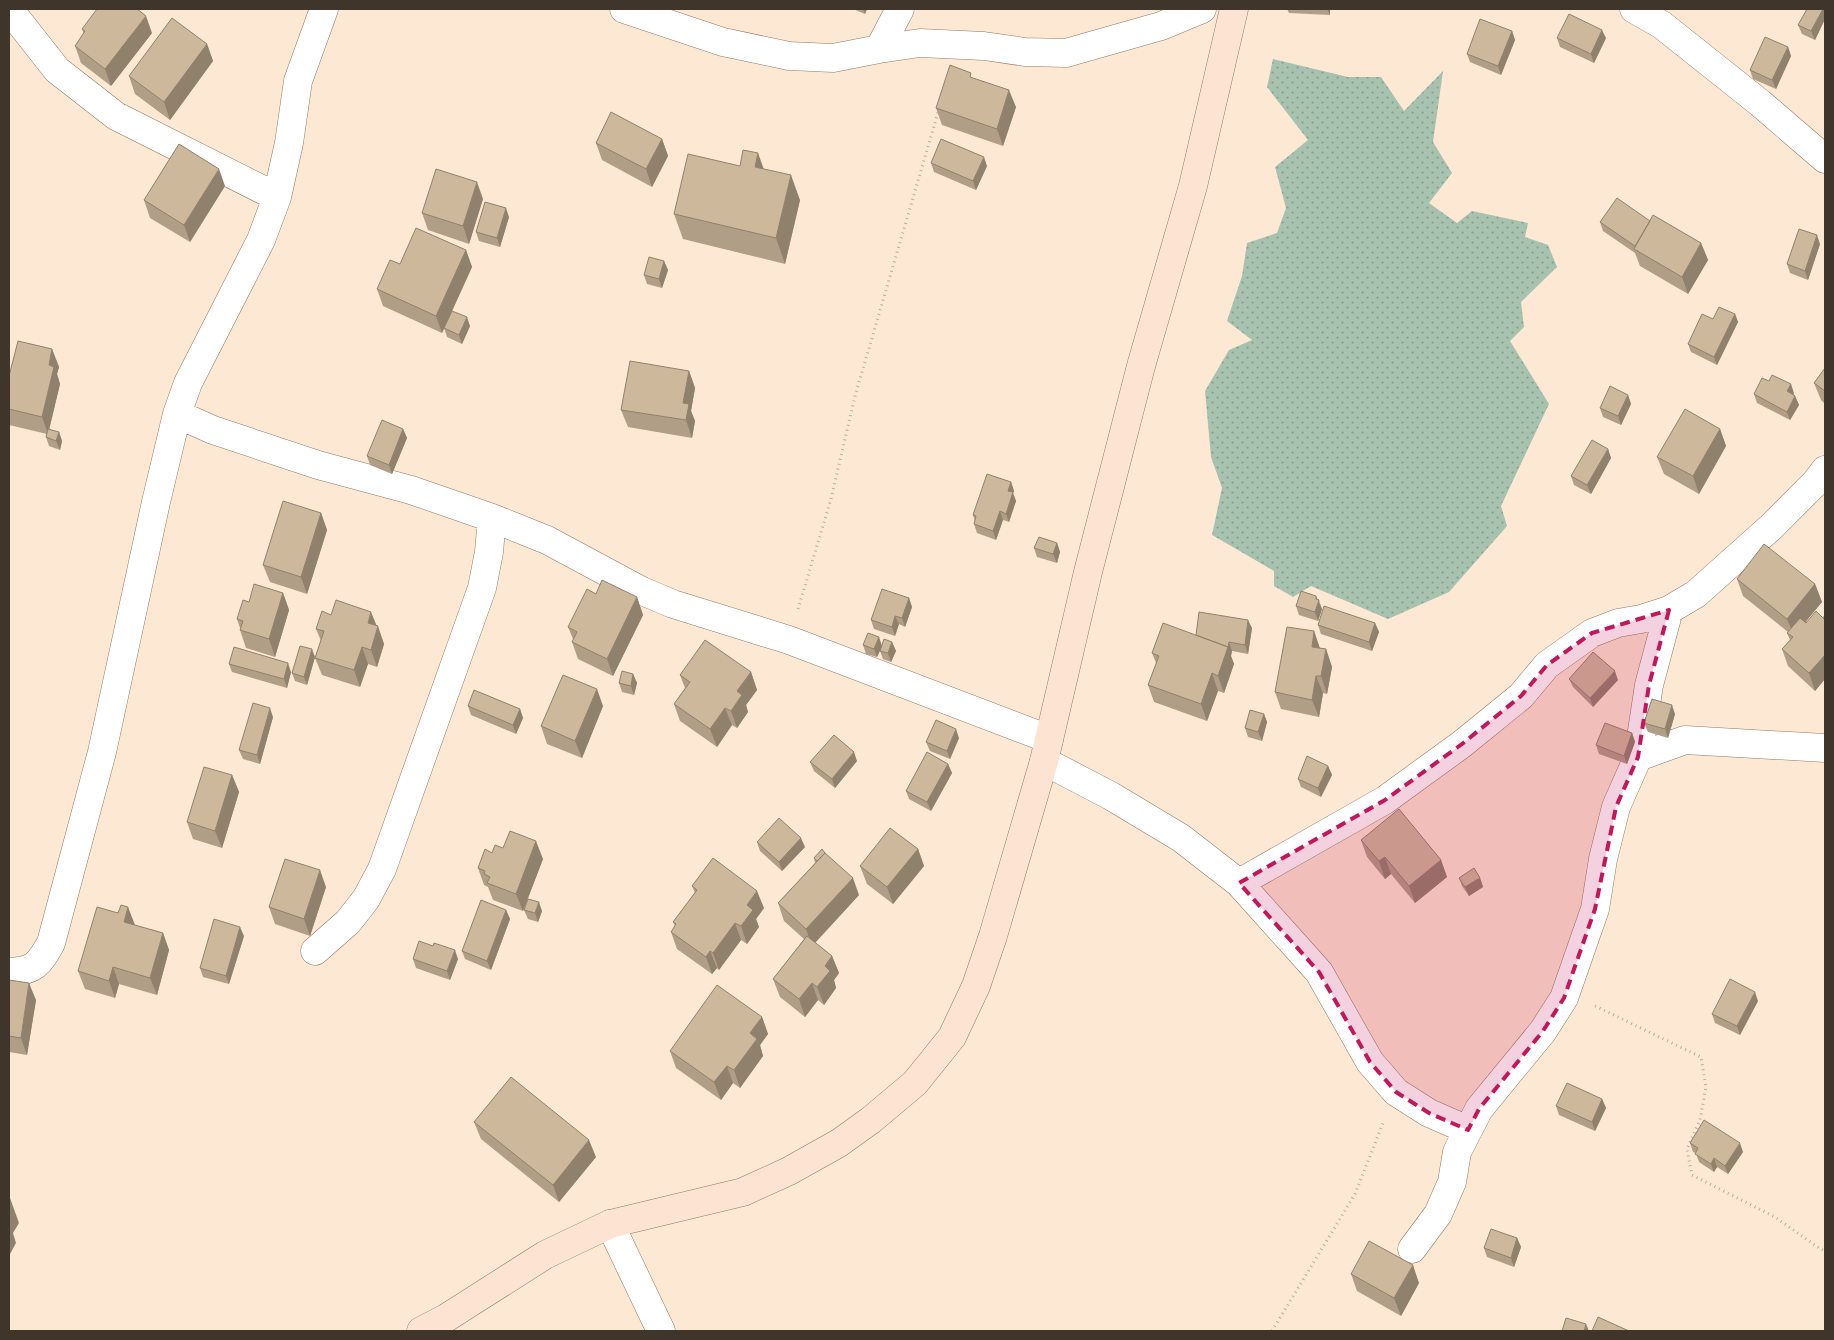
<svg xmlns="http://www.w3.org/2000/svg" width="1834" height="1340" font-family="Georgia,serif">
<defs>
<pattern id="grass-dots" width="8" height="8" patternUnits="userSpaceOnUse" patternTransform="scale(1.25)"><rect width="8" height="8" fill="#a7c3af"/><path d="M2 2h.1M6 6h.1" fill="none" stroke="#899f8f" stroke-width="1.8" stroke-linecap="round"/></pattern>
</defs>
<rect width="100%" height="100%" fill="#fde8d3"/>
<path fill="url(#grass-dots)" d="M1273,59L1348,77H1381L1404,111L1443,71L1433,142L1452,173L1429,203L1457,223L1472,211L1528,223L1525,237L1548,245L1557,267L1521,302L1524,327L1510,341L1549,404L1501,506L1507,526L1449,592L1388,619L1311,586L1293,597L1274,586V571L1212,535L1222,488L1211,457L1205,391L1229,350L1252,340L1227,321L1242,276L1247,243L1277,233L1286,208L1275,167L1308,140L1267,87Z"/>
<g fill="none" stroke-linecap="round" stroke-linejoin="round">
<defs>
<path id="street" d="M9,9L57,70L116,116L277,197
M624,9L723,42L789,56L833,58L879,49L920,43L984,46L1025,52L1066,53L1161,26L1202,9
M1634,9L1662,25L1760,103L1825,159
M879,49L900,9
M177,414L213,430L318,465L411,490L492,518L547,540L642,591L673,604L789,640L1049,739
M1638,757L1685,740L1825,748
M1044,761L1111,796L1181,838L1239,883L1319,972L1370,1062L1396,1092L1429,1113L1468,1130
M1239,883L1385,800L1462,744L1521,696L1547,665L1592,633L1618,623L1641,619L1669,610L1696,594L1771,527L1815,483L1825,470
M315,951L348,922L366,899L382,869L482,588L489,552L492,518
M9,972C35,971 39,964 51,943L102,752L156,502L177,414L188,383L261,240L277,197L289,143L298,81L324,9
M610,1224L661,1331
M1412,1249L1438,1214L1452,1182L1457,1152L1479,1109L1543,1031L1564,998L1595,909L1603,859L1616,807L1638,757L1649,685L1669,610"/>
<path id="secondary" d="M421,1331L446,1318L545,1255L610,1224L743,1192L789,1171L839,1143L871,1120L915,1083L952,1037L976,986L993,936L1044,761L1088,572L1141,366L1193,186L1234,9"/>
</defs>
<use href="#street" stroke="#917a62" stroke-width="29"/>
<use href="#secondary" stroke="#917a62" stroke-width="29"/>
<path stroke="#bdac9a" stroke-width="3" stroke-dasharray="1 4" stroke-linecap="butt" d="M798,609L831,499L855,396L939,109
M1595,1006L1701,1057L1706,1087L1700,1120L1687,1149L1692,1175L1775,1217L1819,1248L1825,1251
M1272,1331L1355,1194L1383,1123"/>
<use href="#street" stroke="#fff" stroke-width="28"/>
<use href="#secondary" stroke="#fce3d2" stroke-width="28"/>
</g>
<path fill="#b19e86" d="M853,9H867L865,14Z
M1287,9H1330V15L1289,13Z
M1825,9V19L1815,40L1802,34L1798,25Z
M82,29L152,33L111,86L81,63L75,46L84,34Z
M1512,31L1515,40L1501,75L1470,62L1467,54Z
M1557,38H1606L1594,63L1560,47Z
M207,44L213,61L170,120L135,94L129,76Z
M1788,47L1791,56L1776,89L1753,79L1750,70Z
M973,78L1016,107L1003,146L942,125L936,108Z
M662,139L668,156L652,187L602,160L596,143Z
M931,163L987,166L976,190L934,172Z
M740,166L764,169L800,200L785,264L683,239L674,214Z
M225,186L190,242L150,218L144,200Z
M483,199L469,244L428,230L422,213Z
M509,217L500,247L479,241L476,232Z
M1650,221L1701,243L1708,260L1688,294L1640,266L1635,253L1603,231L1600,222Z
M1820,244L1808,280L1790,273L1787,264Z
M466,250L472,267L442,333L383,306L377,289L400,264Z
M664,261L668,270L662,288L647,284L644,275Z
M1735,314L1738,322L1717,365L1691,352L1688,344L1713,319Z
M470,326L462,344L447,337L444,328Z
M52,349L59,367L57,374L60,384L49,430L59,432L62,441L60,450L49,446L46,437L47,434L9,425V376Z
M1825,368V404L1821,400L1814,383Z
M689,371L695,388L691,411L695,421L692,438L628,427L621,410Z
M1794,393L1793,394L1795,396L1799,405L1790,420L1757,403L1754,394Z
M1628,395L1631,404L1621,425L1603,417L1600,408Z
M403,429L407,438L392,474L370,465L367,456Z
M1720,429L1726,446L1699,494L1664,474L1657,457Z
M1608,449L1611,458L1591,494L1574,485L1571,476Z
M1011,482L1014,491L1013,493L1016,501L1009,522L1003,520L996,540L977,533L974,524L975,521L973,515Z
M321,513L327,530L307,594L270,582L263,565Z
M1057,543L1060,552L1057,563L1037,557L1034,548Z
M1737,579L1815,584L1822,602L1805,622L1823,617L1825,614V679L1815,691L1788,666L1782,649L1790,640L1787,633L1788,632L1743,596Z
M283,593L289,610L275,657L246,648L240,630V628L237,619L249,602Z
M596,594L637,597L643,615L613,676L578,659L572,642L573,639L568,627Z
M909,598L912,607L905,627L899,624L895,636L874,629L871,620Z
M1318,599L1319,600L1322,609L1318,621L1299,615L1296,606Z
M331,615L377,626L384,644L377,667L368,664L360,687L322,675L315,658L321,641L316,629Z
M1375,623L1379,632L1372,651L1321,634L1318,625Z
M1252,628L1248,654L1232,651L1231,656L1234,664L1224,693L1218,691L1207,721L1154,702L1148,685L1156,663L1152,653L1196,635Z
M1314,631L1320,648L1326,649L1332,667L1327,694L1323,693L1319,717L1281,709L1275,692Z
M892,642L896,651L891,662L883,659L880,651L877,657L866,654L863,645H882Z
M315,657L307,685L295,681L292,673Z
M229,664L291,672L287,688L232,672Z
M751,672L757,690L746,705L748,712L737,728L732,725L717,747L680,721L674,704L685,688L680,675Z
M633,674L637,683L634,695L622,692L619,683Z
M1569,679L1618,680L1593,707L1573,687Z
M468,706L520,709L523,718L516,734L471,715Z
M603,706L582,758L547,744L541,726Z
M1264,714L1267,722L1262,741L1248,737L1245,728Z
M1675,714L1668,738L1648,732L1644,723Z
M273,717L260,764L243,759L239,750Z
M1632,733L1635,742L1627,764L1599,754L1596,745Z
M959,738L950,759L930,751L926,742Z
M857,761L835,788L814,771L810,762Z
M948,764L952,773L931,811L909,799L906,791Z
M1328,766L1332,775L1321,797L1301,787L1298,779Z
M232,775L239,792L222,848L193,839L187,822Z
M1361,840L1441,860L1447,877L1415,903L1391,874L1385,879L1367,857Z
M757,842L805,847L782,871L760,851Z
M918,849L924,866L893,904L867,884L860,866Z
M492,853L543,859L523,911L493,900L488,887L484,885L478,868Z
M814,858L859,895L815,943L832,956L839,973L834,980L836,988L824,1005L818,1000L805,1017L780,997L773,979L804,939L784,921L778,903L815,863Z
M1459,878H1480L1483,887L1469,896L1462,886Z
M692,886L764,908L756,919L759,927L747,944L741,940L719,970L717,968L712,974L677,949L671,932L675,926L673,922L695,893Z
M326,887L310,936L275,924L269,907Z
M506,910L510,919L491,970L465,959L462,951Z
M524,910L542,911L538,922L528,919Z
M135,925L163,933L169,950L157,995L119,984L115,998L85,989L78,971Z
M244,936L229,984L203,977L200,968Z
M413,959H458L450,980L416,968Z
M9,980L36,1000L27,1055L9,1052Z
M1758,1001L1740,1035L1715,1023L1712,1014Z
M762,1017L768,1034L760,1045L763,1056L740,1088L733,1083L721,1100L676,1068L670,1051Z
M1602,1099L1606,1108L1595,1131L1559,1115L1556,1106Z
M474,1122L596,1157L559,1202L481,1139Z
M1690,1143L1743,1152L1728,1174L1717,1167L1714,1172L1699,1162L1696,1153L1693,1152Z
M1517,1238L1521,1247L1514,1267L1487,1257L1484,1248Z
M1351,1274L1419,1283L1401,1316L1357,1291Z"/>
<path fill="#90816d" d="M863,9H867L865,14Z
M1327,9H1330V15Z
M1823,9H1825V19L1815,40L1811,31Z
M146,16L152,33L111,86L105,69Z
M1602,30L1606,38L1594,63L1591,54Z
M1512,31L1515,40L1501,75L1498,66Z
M207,44L213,61L170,120L164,102Z
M1788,47L1791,56L1776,89L1772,80Z
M1009,90L1016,107L1003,146L997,129Z
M662,139L668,156L652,187L646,169Z
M758,153L767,178L755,167Z
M984,157L987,166L976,190L973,181Z
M219,169L225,186L190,242L184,225Z
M791,175L800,200L785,264L776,238Z
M477,182L483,199L469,244L463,226Z
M506,208L509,217L500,247L497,238Z
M1817,235L1820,244L1808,280L1805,271Z
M1701,243L1708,260L1688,294L1682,277Z
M466,250L472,267L442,333L436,316Z
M664,261L668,270L662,288L659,279Z
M1735,314L1738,322L1717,365L1714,357Z
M467,317L470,326L462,344L459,335Z
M52,349L59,367L57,374L60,384L48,434L42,417L49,365Z
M689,371L695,388L691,411L695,421L692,438L686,420L683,403Z
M1791,384L1794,393L1790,400L1787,391Z
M1628,395L1631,404L1621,425L1618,416Z
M1795,396L1799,405L1790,420L1787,412Z
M403,429L407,438L392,474L389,465Z
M1720,429L1726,446L1699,494L1693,476Z
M59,432L62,441L60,450L56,441Z
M1608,449L1611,458L1591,494L1587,485Z
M1011,482L1014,491L1013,493L1016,501L1009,522L1006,514L1008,491Z
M1000,511L1003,520L996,540L993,531Z
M321,513L327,530L307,594L301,577Z
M1057,543L1060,552L1057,563L1053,554Z
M1815,584L1822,602L1794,636L1787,619Z
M283,593L289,610L275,657L269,639Z
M1316,596L1322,609L1318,621L1315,612L1316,599Z
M637,597L643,615L613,676L607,659Z
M909,598L912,607L905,627L902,618Z
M371,612L378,629V626L384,644L377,667L371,650L368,623Z
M895,616L899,624L895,636L892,627Z
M1248,620L1252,628L1248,654L1245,645Z
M1375,623L1379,632L1372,651L1369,642Z
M1314,631L1320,649L1312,647Z
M879,637L882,646L877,657L874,649Z
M892,642L896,651L891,662L888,653Z
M1229,642L1232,651L1231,656L1234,664L1224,693L1218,676Z
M362,647L368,664L360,687L354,670Z
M312,649L315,657L307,685L304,677Z
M1326,649L1332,667L1327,694L1321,676Z
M1825,655V679L1815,691L1809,673Z
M288,663L291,672L287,688L284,679Z
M1615,671L1618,680L1593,707L1590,698Z
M751,672L757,690L746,705L748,712L737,728L731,711L737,691Z
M1212,673L1218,691L1207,721L1201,704Z
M633,674L637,683L634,695L631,686Z
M1316,676L1323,693L1319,717L1312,700Z
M597,689L603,706L582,758L575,741Z
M1672,705L1675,714L1668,738L1665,729Z
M270,708L273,717L260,764L257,755Z
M725,708L732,725L717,747L710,729Z
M520,709L523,718L516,734L513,725Z
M1264,714L1267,722L1262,741L1258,732Z
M956,729L959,738L950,759L947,751Z
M1632,733L1635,742L1627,764L1624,756Z
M854,752L857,761L835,788L832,779Z
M948,764L952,773L931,811L927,802Z
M1328,766L1332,775L1321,797L1318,788Z
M232,775L239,792L222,848L215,831Z
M801,838L805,847L782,871L779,862Z
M536,841L543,859L523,911L516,894Z
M918,849L924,866L893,904L887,887Z
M1385,857L1391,874L1385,879L1379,861Z
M1441,860L1447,877L1415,903L1409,886Z
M320,870L326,887L310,936L304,919Z
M853,878L859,895L812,946L806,929Z
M1480,878L1483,887L1469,896L1465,887Z
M757,891L764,908L756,919L759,927L747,944L741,926L747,905Z
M539,902L542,911L538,922L535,913Z
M128,907L135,925L131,939L124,922Z
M506,910L510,919L491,970L487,961Z
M735,923L741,940L719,970L713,953Z
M240,927L244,936L229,984L226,976Z
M163,933L169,950L157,995L150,978Z
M455,950L458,959L450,980L447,971Z
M710,951L717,968L712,974L706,957Z
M832,956L839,973L834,980L836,988L824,1005L817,987L825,966Z
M113,967L119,984L115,998L109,981Z
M29,983L36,1000L27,1055L21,1038Z
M812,983L818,1000L805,1017L799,999Z
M1755,992L1758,1001L1740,1035L1737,1026Z
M762,1017L768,1034L760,1045L763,1056L740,1088L734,1070L750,1033Z
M727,1066L733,1083L721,1100L714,1082Z
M1602,1099L1606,1108L1595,1131L1592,1122Z
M589,1140L596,1157L559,1202L553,1185Z
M1740,1143L1743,1152L1728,1174L1725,1166Z
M1714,1158L1717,1167L1714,1172L1711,1164Z
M10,1198L19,1223L13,1233L16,1243L9,1256V1200Z
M1517,1238L1521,1247L1514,1267L1511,1258Z
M1413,1265L1419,1283L1401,1316L1394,1298Z
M1586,1324L1589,1331H1584Z"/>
<path fill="#ceb89c" stroke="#90816d" d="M97,9H137L146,16L105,69L75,46L85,31L82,29Z
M1807,9H1823L1811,31L1798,25Z
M1569,14L1602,30L1591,54L1557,38Z
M172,18L207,44L164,102L129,76Z
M1480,19L1512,31L1498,66L1467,54Z
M1765,37L1788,47L1772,80L1750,70Z
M950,65L971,73L970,77L1009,90L997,129L936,108Z
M611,112L662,139L646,169L596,143Z
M941,139L984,157L973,181L931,163Z
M179,144L219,169L184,225L144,200Z
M743,150L758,153L755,167L791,175L776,238L674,214L688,154L740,166Z
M436,169L477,182L463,226L422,213Z
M1617,198L1650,221L1635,246L1600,222Z
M485,202L506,208L497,238L476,232Z
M1653,215L1701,243L1682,277L1634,249Z
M416,228L466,250L436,316L377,289L390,260L400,264Z
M1799,229L1817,235L1805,271L1787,264Z
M649,257L664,261L659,279L644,275Z
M1719,307L1735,314L1714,357L1688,344L1702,314L1713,319Z
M452,311L467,317L459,335L444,328Z
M18,341L52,349L49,365L54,367L42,417L9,409V376Z
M630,361L689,371L683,403L689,404L686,420L621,410Z
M1825,368V391L1814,383Z
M1772,375L1791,384L1787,391L1795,396L1787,412L1754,394L1762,378L1769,381Z
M1610,386L1628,395L1618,416L1600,408Z
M1685,409L1720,429L1693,476L1657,457Z
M382,420L403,429L389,465L367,456Z
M48,429L59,432L56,441L46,437Z
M1592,440L1608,449L1587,485L1571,476Z
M987,474L1011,482L1008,491L1013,492L1006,514L1000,511L993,531L974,524L976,516L973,515Z
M283,501L321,513L301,577L263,565Z
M1039,537L1057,543L1053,554L1034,548Z
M1764,544L1815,584L1787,619L1737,579Z
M602,580L637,597L607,659L572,642L577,632L568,627L587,589L596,594Z
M254,584L283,593L269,639L240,630L243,621L237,619L243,600L249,602Z
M882,589L909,598L902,618L895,616L892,627L871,620Z
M1301,591L1316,596V599L1319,600L1315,612L1296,606Z
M336,600L371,612L368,623L378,626L371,650L362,647L354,670L315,658L324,631L316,629L322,611L331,615Z
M1324,606L1375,623L1369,642L1318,625Z
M1816,611L1825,620V655L1809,673L1782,649L1793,637L1787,633L1800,618L1806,623Z
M1199,612L1248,620L1245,645L1229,642L1228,647L1196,635Z
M1163,623L1228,647L1218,676L1212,673L1201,704L1148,685L1159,656L1152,653Z
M1287,627L1314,631L1312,647L1326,649L1321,676H1316L1312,700L1275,692Z
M868,633L879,637L874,649L863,645Z
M884,639L892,642L888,653L880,651Z
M705,640L751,672L737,691L742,695L731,711L725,708L710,729L674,704L690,682L680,675Z
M300,646L312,649L304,677L292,673Z
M234,647L288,663L284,679L229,664Z
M1593,652L1615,671L1590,698L1569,679Z
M622,671L633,674L631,686L619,683Z
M563,675L597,689L575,741L541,726Z
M474,690L520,709L513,725L468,706Z
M1652,699L1672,705L1665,729L1644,723Z
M253,703L270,708L257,755L239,750Z
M1250,710L1264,714L1258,732L1245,728Z
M936,720L956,729L947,751L926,742Z
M1605,723L1632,733L1624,756L1596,745Z
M834,735L854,752L832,779L810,762Z
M927,752L948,764L927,802L906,791Z
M1307,756L1328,766L1318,788L1298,779Z
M204,767L232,775L215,831L187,822Z
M1399,809L1441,860L1409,886L1385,857L1379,861L1361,840Z
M779,818L801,838L779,862L757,842Z
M890,828L918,849L887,887L860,866Z
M510,831L536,841L516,894L487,883L490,877L484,874L485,871L478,868L485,849L492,853L495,845L503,848Z
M822,849L825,853L817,861L814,858Z
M825,853L853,878L806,929L778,903Z
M713,858L757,891L747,905L753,910L741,926L735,923L713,953L710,951L706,957L671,932L676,924L673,922L697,890L692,886Z
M285,859L320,870L304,919L269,907Z
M1474,868L1480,878L1465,887L1459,878Z
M528,899L539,902L535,913L524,910Z
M481,900L506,910L487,961L462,951Z
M121,905L128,907L124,922L163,933L150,978L113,967L109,981L78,971L97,907L118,913Z
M214,919L240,927L226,976L200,968Z
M807,936L832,956L825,966L830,971L817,987L812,983L799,999L773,979Z
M419,941L433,946L434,943L455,950L447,971L413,959Z
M1730,979L1755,992L1737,1026L1712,1014Z
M9,980L29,983L21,1038L9,1036Z
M717,985L762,1017L750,1033L757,1039L734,1070L727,1066L714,1082L670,1051Z
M511,1077L589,1140L553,1185L474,1122Z
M1567,1083L1602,1099L1592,1122L1556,1106Z
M1704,1120L1740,1143L1725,1166L1714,1158L1711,1164L1695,1154L1698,1148L1690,1143Z
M1491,1229L1517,1238L1511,1258L1484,1248Z
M1369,1241L1413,1265L1394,1298L1351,1274Z
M1598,1317L1629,1331H1592Z
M1566,1318L1586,1324L1584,1331H1562Z"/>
<path fill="#c2185b" fill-opacity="0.2" stroke="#c2185b" stroke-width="4" stroke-dasharray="10 6" stroke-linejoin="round" d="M1669,610L1649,685L1638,757L1616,807L1595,909L1564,998L1543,1031L1479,1109L1468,1130L1429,1113L1396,1092L1370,1062L1319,972L1239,883L1385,800L1462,744L1521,696L1547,665L1592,633Z"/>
<rect width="1834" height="1340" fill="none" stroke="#3f352a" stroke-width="20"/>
</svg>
